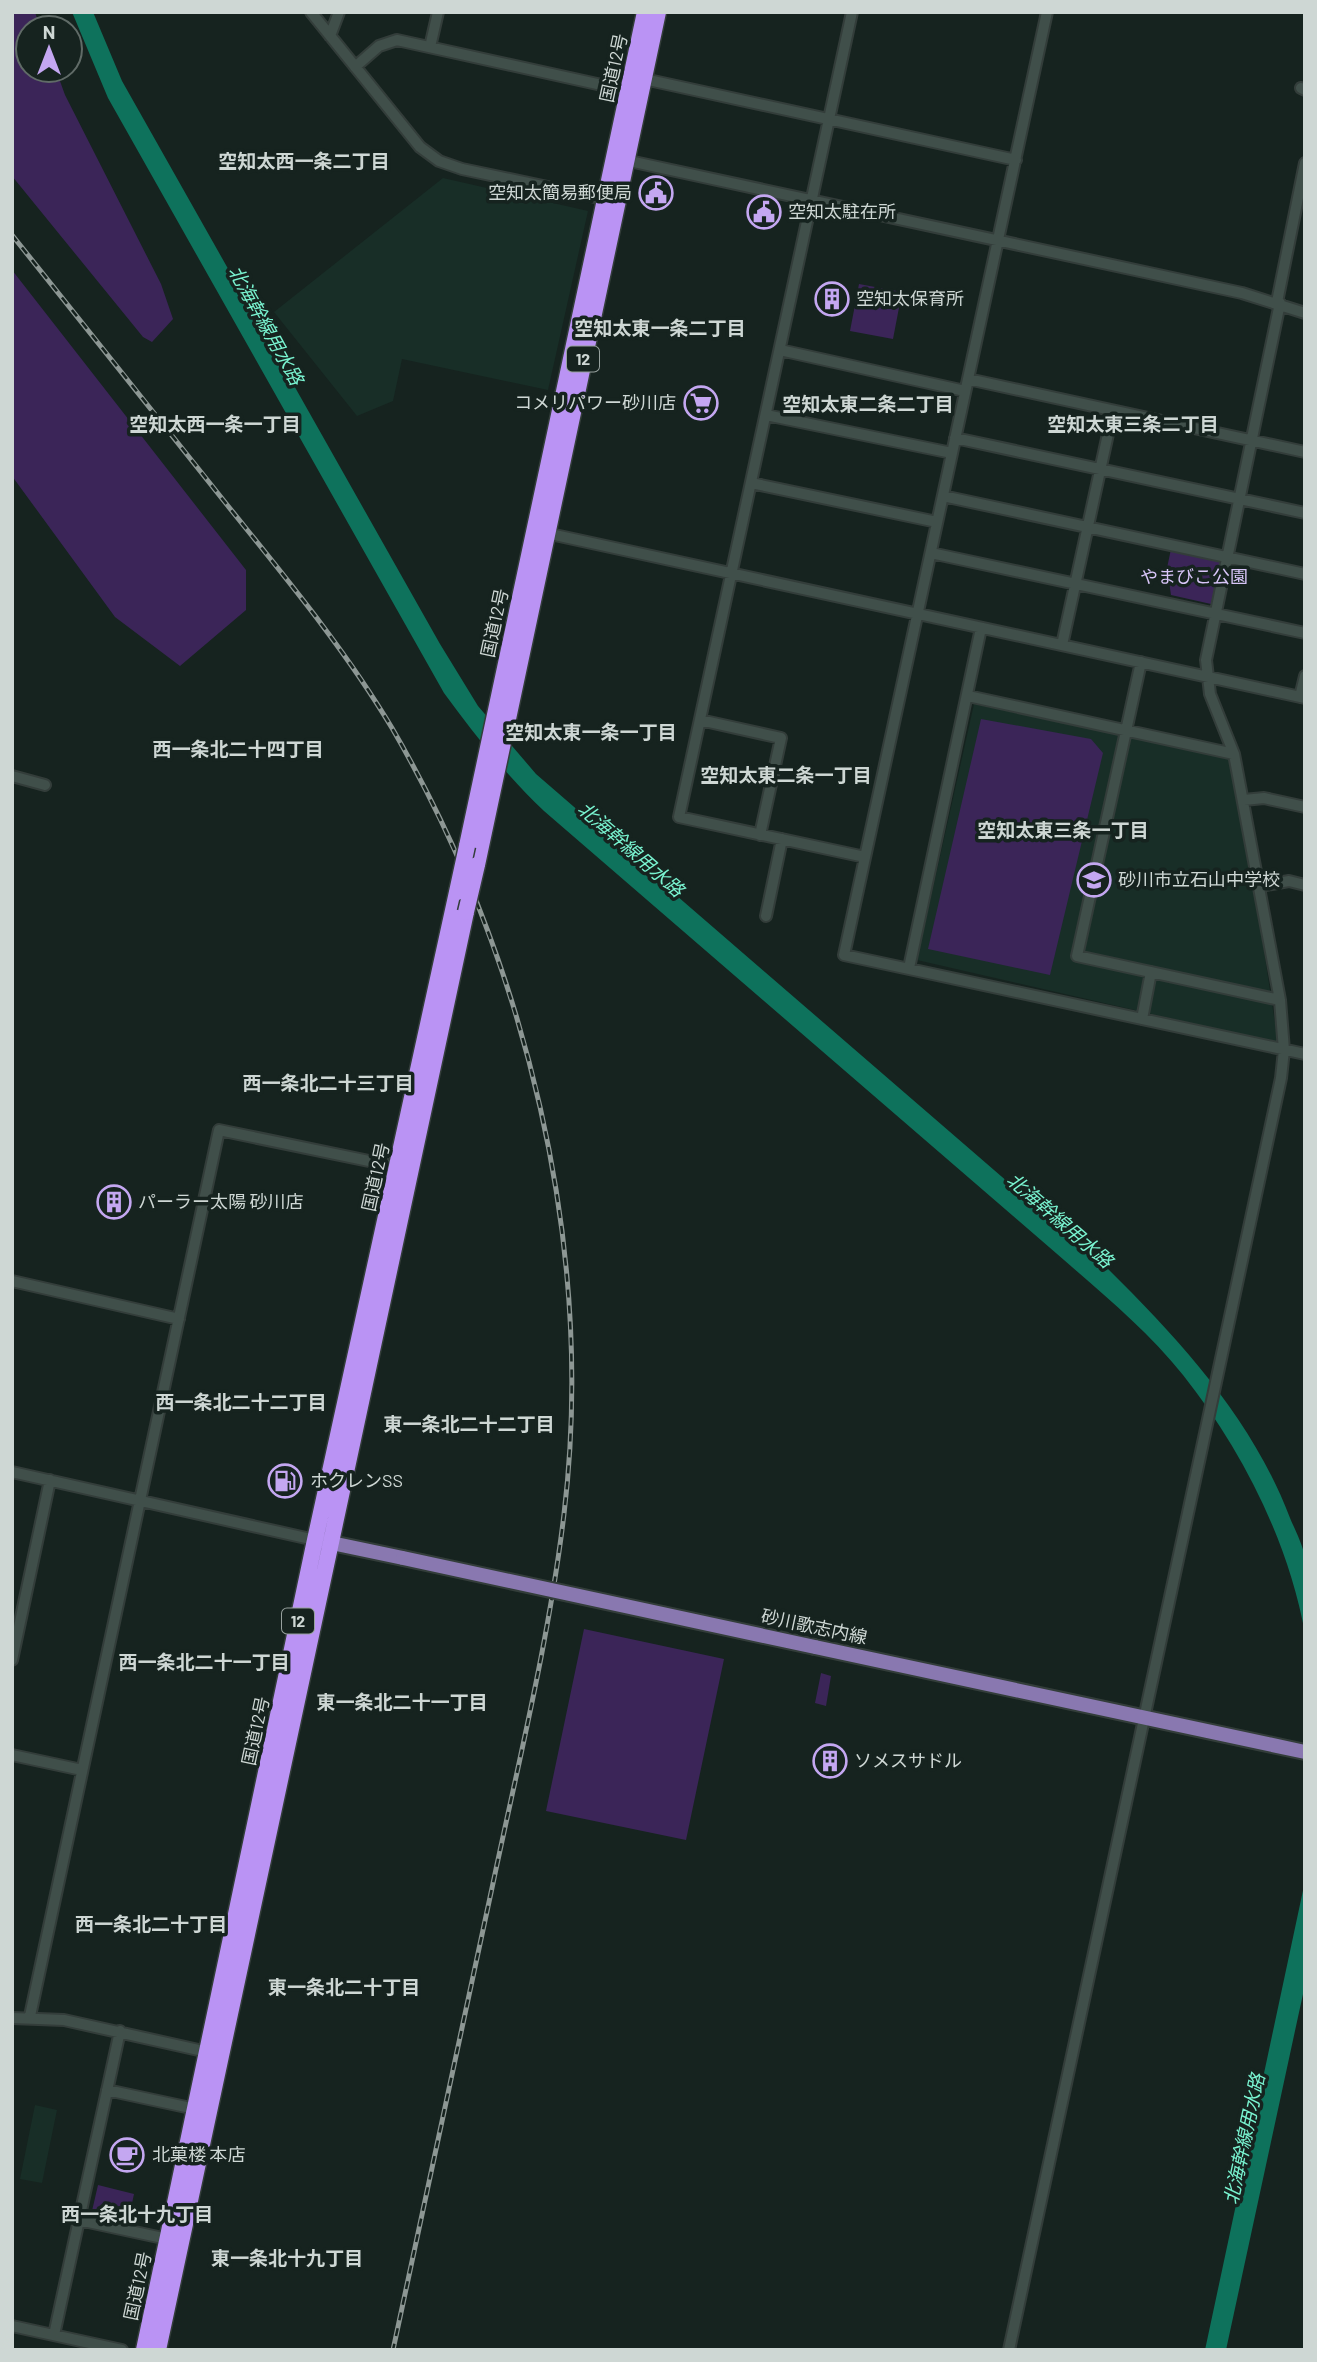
<svg xmlns="http://www.w3.org/2000/svg" width="1317" height="2362" font-family="Barlow,'Noto Sans JP',sans-serif">
<rect width="100%" height="100%" fill="#16231f"/>
<path fill="#182e27" d="M443,178L588,211L548,390L402,359L393,401L357,416L274,312Z
M974,704L1232,759L1241,800L1278,1043L917,960Z
M35,2105L57,2110L42,2183L20,2179Z"/>
<path fill="#3b2558" d="M12,12H35L40,28H28V70H56L65,95L161,284L173,319L152,342L143,337L12,176Z
M12,270L246,570V610L180,666L115,617L12,476Z
M859,284L902,292L893,339L850,331Z
M1171,549L1221,560L1211,604L1171,595L1167,568Z
M981,719L1091,739L1103,753L1050,975L928,949Z
M584,1629L724,1659L686,1840L546,1811Z
M821,1673L831,1676L826,1706L815,1703Z
M98,2185L134,2194L128,2222L92,2211Z"/>
<path fill="#0e725c" d="M72,12H93L122,81L440,644L478,706L536,774L1105,1266C1180,1340 1252,1418 1290,1518C1295,1530 1303,1545 1305,1558C1309,1581 1305,1609 1305,1633C1288,1540 1241,1448 1183,1375C1149,1332 1105,1296 1064,1260L544,811C506,775 475,735 444,693L108,98Z
M1305,1881V1985L1298,2017L1226,2350H1205Z"/>
<g fill="none" stroke-linecap="round" stroke-linejoin="round">
<defs>
<path id="minor" d="M311,12L420,147L439,161L462,169L609,200
M852,12L679,817L865,857
M1047,12L844,955L1305,1054
M330,36L339,12
M430,47L438,12
M355,67L379,46L397,40L629,91
M644,79L1016,160
M1301,88L1305,90
M620,159L1242,293L1305,313
M1277,302L1305,163
M780,350L965,391
M968,379L1305,452
M766,415L952,453
M955,438L1305,513
M751,483L937,522
M943,496L1305,574
M541,532L1305,698
M931,553L1305,633
M1062,645L1113,411
M1141,662L1077,956L1280,1000
M968,696L1234,754
M1300,697L1305,676
M700,720L781,738L760,835
M12,776L45,785
M1244,800L1264,798L1305,807
M1260,886L1289,881L1305,885
M766,916L782,839
M909,968L981,628
M1142,1019L1151,972
M12,1281L179,1319
M12,1472L315,1540
M12,1660L50,1480
M12,1755L82,1770
M30,2016L219,1130L398,1167
M12,2018L64,2020L212,2053
M107,2090L200,2110
M79,2220L172,2240
M12,2326L122,2350
M54,2335L120,2031
M1009,2350L1281,1078L1284,1050L1280,1000L1234,754L1210,694L1206,660L1280,303"/>
<path id="major" d="M322,1541L403,1558
M815,1647L1305,1752"/>
<path id="highway" d="M467,846L645,12
M477,865L658,12
M144,2350L315,1540L457,892
M158,2350L466,912"/>
</defs>
<use href="#minor" stroke="#333d3a" stroke-width="14"/>
<use href="#major" stroke="#333d3a" stroke-width="18"/>
<use href="#highway" stroke="#333d3a" stroke-width="19"/>
<use href="#minor" stroke="#404f4a" stroke-width="10"/>
<use href="#major" stroke="#8978b0" stroke-width="14"/>
<use href="#highway" stroke="#ba93f4" stroke-width="16"/>
<defs>
<path id="rail" d="M12,235C84,325 156,415 228,506C285,577 345,649 392,728C526,959 596,1248 564,1514C549,1640 518,1764 492,1888C459,2042 426,2196 393,2350"/>
</defs>
<use href="#rail" stroke="#8d9794" stroke-width="5"/>
<use href="#rail" stroke="#16231f" stroke-width="2.5" stroke-dasharray="8" stroke-linecap="butt"/>
<defs>
<path id="major-bridge" d="M403,1558L815,1647"/>
<path id="highway-bridge" d="M457,892L467,846
M466,912L477,865"/>
</defs>
<use href="#major-bridge" stroke="#333d3a" stroke-width="18" stroke-linecap="butt"/>
<use href="#highway-bridge" stroke="#333d3a" stroke-width="19" stroke-linecap="butt"/>
<use href="#major-bridge" stroke="#8978b0" stroke-width="14"/>
<use href="#highway-bridge" stroke="#ba93f4" stroke-width="16"/>
</g>
<defs>
<symbol id="civic-ring" viewBox="-11 -11 22 22"><circle r="9.5" fill="#16231f" stroke="#c4a7f1" stroke-width="1.5"/><path d="M-.6-6.5H3V-4.5H.6V-3L4-1V1h2V6H-6V1h2V-1L-.6-3ZM-1.2 2.5V6h2.4V2.5Z" fill="#c4a7f1"/></symbol>
<symbol id="building-ring" viewBox="-11 -11 22 22"><circle r="9.5" fill="#16231f" stroke="#c4a7f1" stroke-width="1.5"/><path d="M-4-6H4V6H1V3H-1V6H-4ZM-2.5-4.3h1.7v1.8h-1.7ZM.8-4.3h1.7v1.8H.8ZM-2.5-1h1.7V.8h-1.7ZM.8-1h1.7V.8H.8Z" fill="#c4a7f1"/></symbol>
<symbol id="supermarket-ring" viewBox="-11 -11 22 22"><circle r="9.5" fill="#16231f" stroke="#c4a7f1" stroke-width="1.5"/><path d="M-6-5.5h2.5l.6 2H6L4.5 2H-2.5L-4.4-4H-6ZM-1.5 3.2a1.3 1.3 0 1 0 .1 0ZM3 3.2a1.3 1.3 0 1 0 .1 0Z" fill="#c4a7f1"/></symbol>
<symbol id="school-ring" viewBox="-11 -11 22 22"><circle r="9.5" fill="#16231f" stroke="#c4a7f1" stroke-width="1.5"/><path d="M0-5L7-2L0 1L-7-2ZM-4 1L0 2.5L4 1V4Q0 6-4 4Z" fill="#c4a7f1"/></symbol>
<symbol id="fuel-ring" viewBox="-11 -11 22 22"><circle r="9.5" fill="#16231f" stroke="#c4a7f1" stroke-width="1.5"/><path d="M-5.5-6h7V0h2V4h1.3V-2.5L3-4.5l.8-.8L6-3V5H2.5V1h-1V6h-7ZM-4.2-4.7v3.2H.2V-4.7Z" fill="#c4a7f1"/></symbol>
<symbol id="cafe-ring" viewBox="-11 -11 22 22"><circle r="9.5" fill="#16231f" stroke="#c4a7f1" stroke-width="1.5"/><path d="M-5.5-4.5H6V0H3Q3 3.5 0 3.5H-2.5Q-5.5 3.5-5.5 0ZM3-3.2v2h1.7v-2ZM-6 4.5H4V6H-6Z" fill="#c4a7f1"/></symbol>
</defs>
<g fill-rule="evenodd">
<use href="#civic-ring" x="637" y="174" width="38" height="38"/>
<use href="#civic-ring" x="745" y="193" width="38" height="38"/>
<use href="#building-ring" x="813" y="280" width="38" height="38"/>
<use href="#supermarket-ring" x="682" y="384" width="38" height="38"/>
<use href="#school-ring" x="1075" y="861" width="38" height="38"/>
<use href="#building-ring" x="95" y="1183" width="38" height="38"/>
<use href="#fuel-ring" x="266" y="1462" width="38" height="38"/>
<use href="#building-ring" x="811" y="1742" width="38" height="38"/>
<use href="#cafe-ring" x="108" y="2136" width="38" height="38"/>
</g>
<g text-anchor="middle" stroke-width="7" stroke-linejoin="round" paint-order="stroke">
<g fill="#16231f" stroke="#97a19e" stroke-width="2">
<rect x="567" y="346.5" width="32" height="25" rx="5"/>
<rect x="282" y="1608.5" width="32" height="25" rx="5"/>
</g>
<g font-size="16" font-weight="bold" fill="#ced7d4">
<text x="583" y="365">12</text>
<text x="298" y="1627">12</text>
</g>
<g font-size="18" fill="#ced7d4" stroke="#16231f">
<text transform="translate(614 68) rotate(-78)" y="6">国道12号</text>
<text transform="translate(495 623) rotate(-78)" y="6">国道12号</text>
<text transform="translate(376 1177) rotate(-78)" y="6">国道12号</text>
<text transform="translate(814 1627) rotate(12)" y="6">砂川歌志内線</text>
<text transform="translate(256 1731) rotate(-78)" y="6">国道12号</text>
<text transform="translate(138 2286) rotate(-78)" y="6">国道12号</text>
</g>
<g font-size="18" fill="#ced7d4" stroke="#16231f" text-anchor="start">
<text x="632" y="199" text-anchor="end">空知太簡易郵便局</text>
<text x="788" y="218">空知太駐在所</text>
<text x="856" y="305">空知太保育所</text>
<text x="676" y="409" text-anchor="end">コメリパワー砂川店</text>
<text x="1118" y="886">砂川市立石山中学校</text>
<text x="138" y="1208">パーラー太陽 砂川店</text>
<text x="310" y="1487">ホクレンSS</text>
<text x="854" y="1767">ソメスサドル</text>
<text x="152" y="2161">北菓楼 本店</text>
</g>
<g font-size="18" fill="#d8c5f8" stroke="#16231f">
<text x="1194" y="583">やまびこ公園</text>
</g>
<g font-size="19" font-weight="bold" fill="#ced7d4" stroke="#16231f">
<text x="304" y="168">空知太西一条二丁目</text>
<text x="660" y="335">空知太東一条二丁目</text>
<text x="868" y="411">空知太東二条二丁目</text>
<text x="215" y="431">空知太西一条一丁目</text>
<text x="1133" y="431">空知太東三条二丁目</text>
<text x="591" y="739">空知太東一条一丁目</text>
<text x="238" y="756">西一条北二十四丁目</text>
<text x="786" y="782">空知太東二条一丁目</text>
<text x="1063" y="837">空知太東三条一丁目</text>
<text x="328" y="1090">西一条北二十三丁目</text>
<text x="241" y="1409">西一条北二十二丁目</text>
<text x="469" y="1431">東一条北二十二丁目</text>
<text x="204" y="1669">西一条北二十一丁目</text>
<text x="402" y="1709">東一条北二十一丁目</text>
<text x="151" y="1931">西一条北二十丁目</text>
<text x="344" y="1994">東一条北二十丁目</text>
<text x="137" y="2221">西一条北十九丁目</text>
<text x="287" y="2265">東一条北十九丁目</text>
</g>
<g font-size="19" font-style="italic" fill="#79f3d0" stroke="#16231f">
<text transform="translate(266 325) rotate(61)" y="7">北海幹線用水路</text>
<text transform="translate(631 849) rotate(41)" y="7">北海幹線用水路</text>
<text transform="translate(1060 1220) rotate(41)" y="7">北海幹線用水路</text>
<text transform="translate(1244 2139) rotate(-78)" y="7">北海幹線用水路</text>
</g>
</g>
<rect width="1317" height="2362" fill="none" stroke="#ced7d4" stroke-width="28"/>
<g transform="translate(49 49)"><circle r="33" fill="#16231f" stroke="#606b67" stroke-width="2"/>
<path d="M0-5L12 26L0 18L-12 26Z" fill="#c4a7f1"/>
<text y="-10" font-size="19" font-weight="bold" text-anchor="middle" fill="#ced7d4">N</text>
</g>
</svg>
